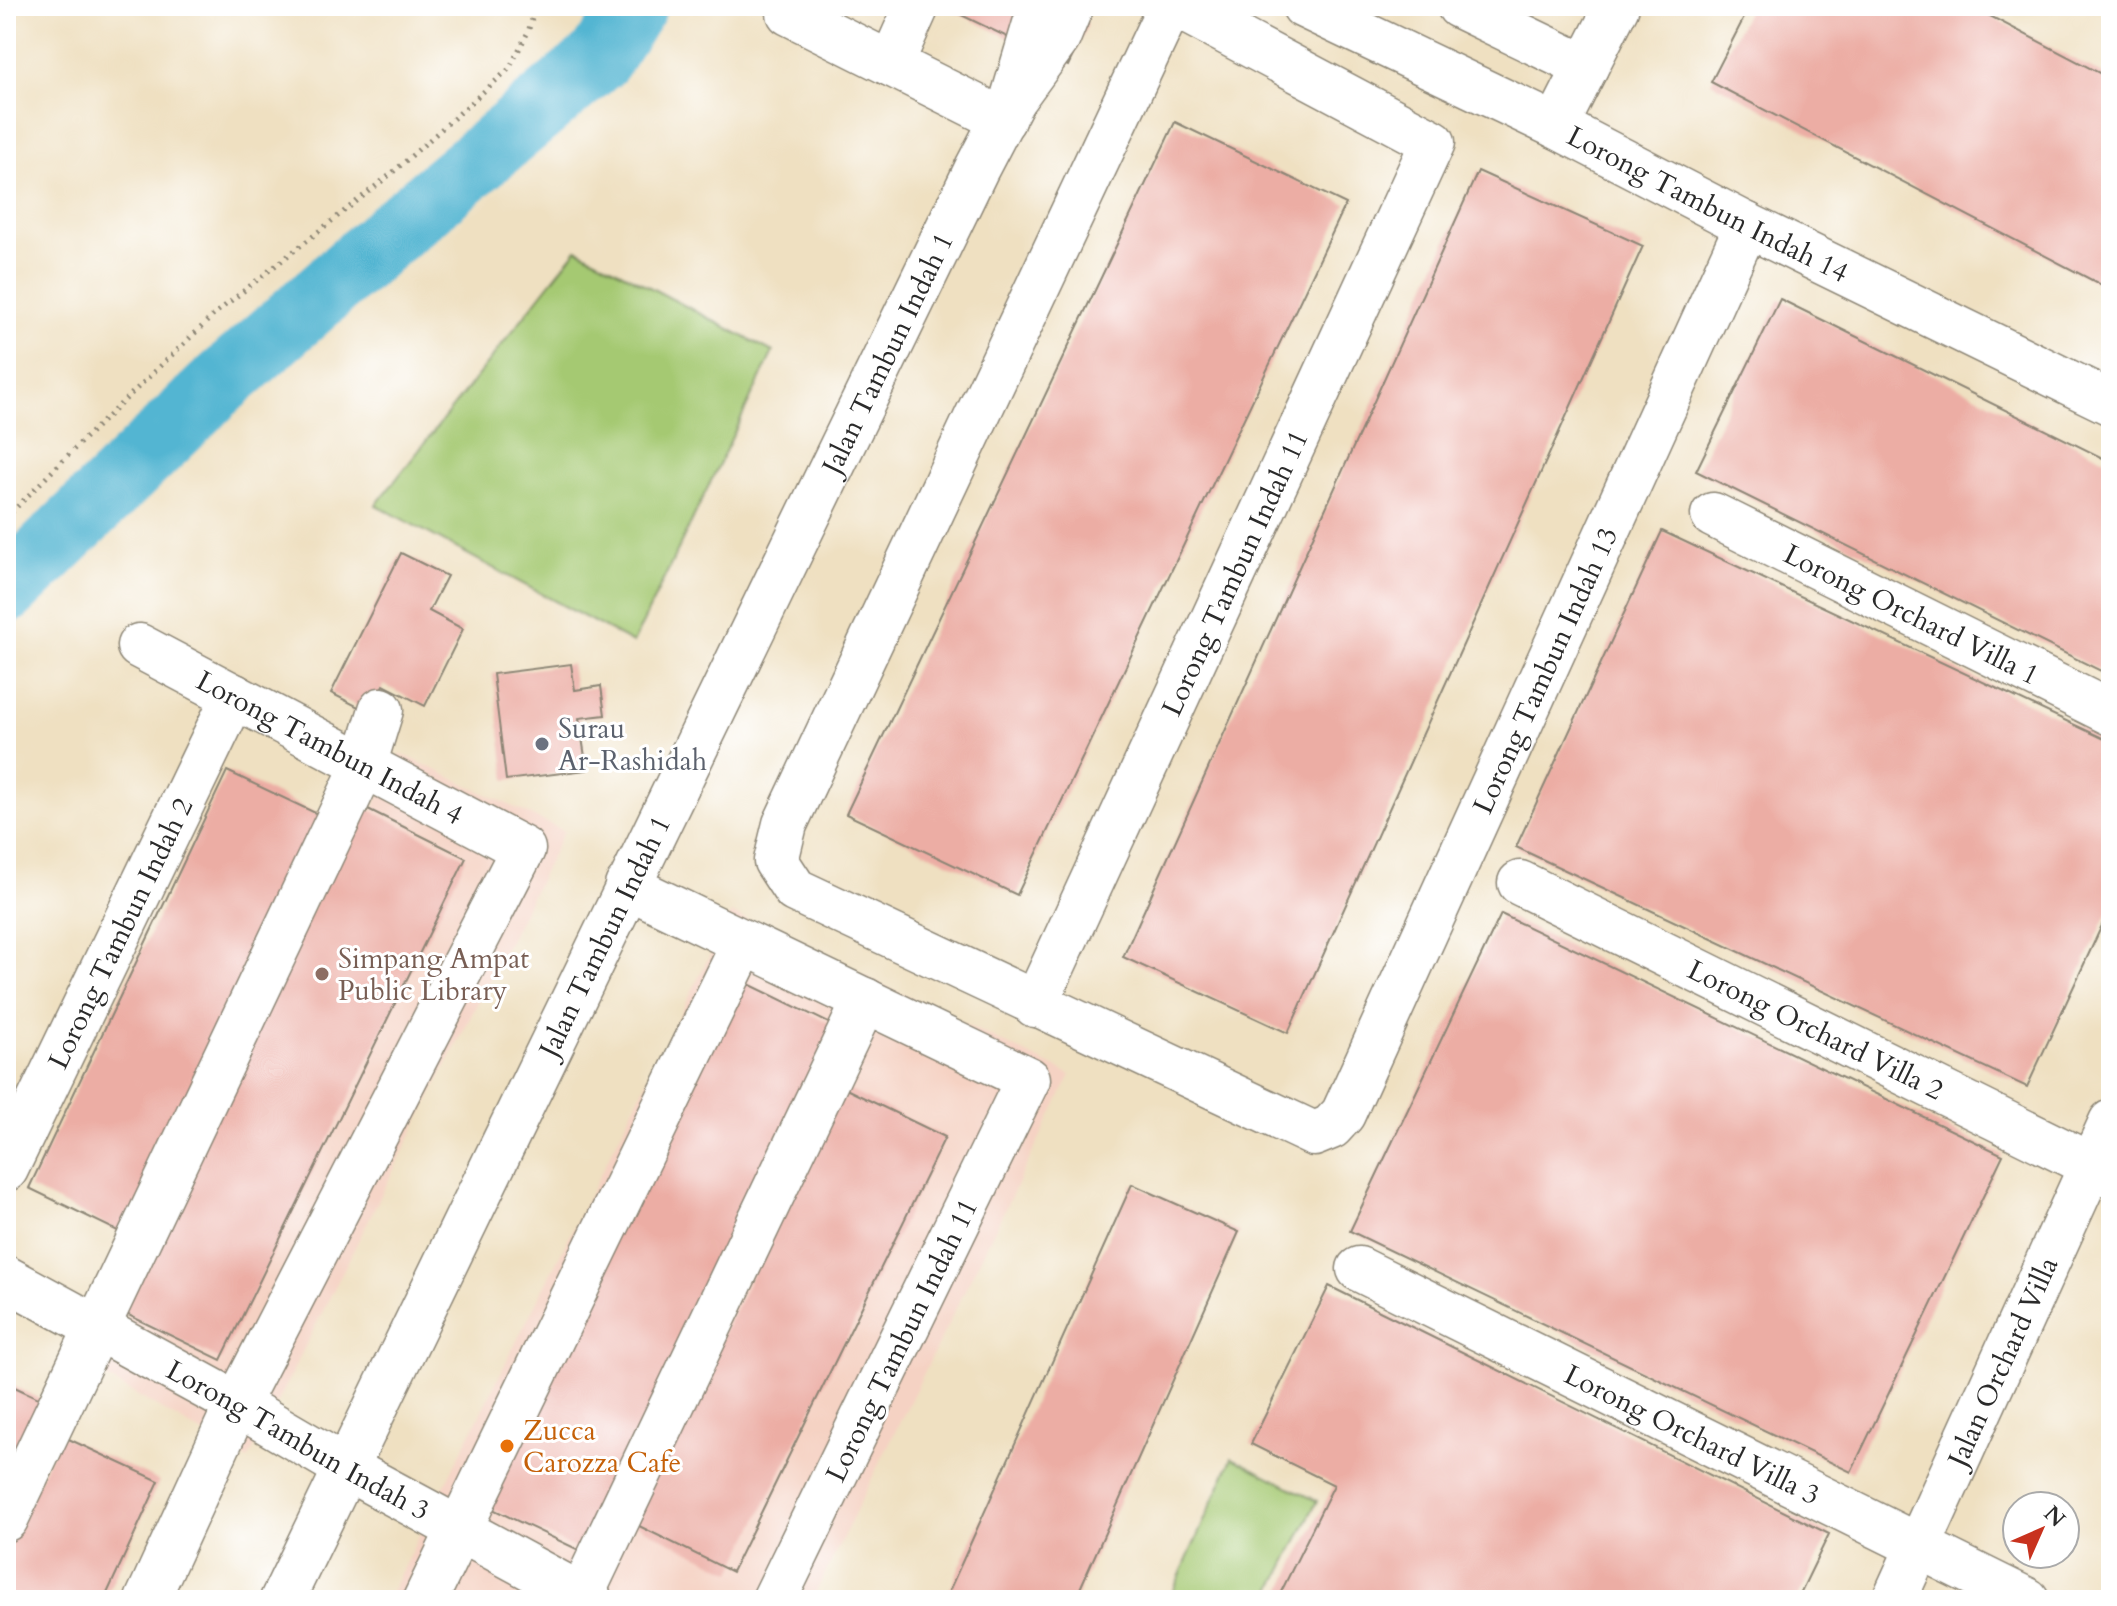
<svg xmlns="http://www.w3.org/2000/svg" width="2117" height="1606" font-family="Cardo,serif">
<rect width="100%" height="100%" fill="#fff"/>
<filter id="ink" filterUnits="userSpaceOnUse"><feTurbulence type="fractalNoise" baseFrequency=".0125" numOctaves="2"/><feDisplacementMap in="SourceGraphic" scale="16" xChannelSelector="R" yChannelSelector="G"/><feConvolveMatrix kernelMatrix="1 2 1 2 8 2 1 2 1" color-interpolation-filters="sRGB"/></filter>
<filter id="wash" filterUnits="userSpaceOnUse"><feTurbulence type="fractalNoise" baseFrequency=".006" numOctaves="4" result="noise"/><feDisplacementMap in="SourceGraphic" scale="32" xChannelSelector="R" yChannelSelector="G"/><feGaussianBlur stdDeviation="1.8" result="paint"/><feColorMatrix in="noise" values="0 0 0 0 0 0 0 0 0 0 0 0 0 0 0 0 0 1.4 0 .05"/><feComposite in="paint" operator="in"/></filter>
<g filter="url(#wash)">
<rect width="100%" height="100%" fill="#efe0c1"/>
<path fill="#f5d2c3" d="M400,753L564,831L248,1460L100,1374Z
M731,913L1071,1075L812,1600H387Z"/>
<path fill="#a5c972" stroke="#687a4e" stroke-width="2" d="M577,249L773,352L633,643L376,505Z
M1232,1458L1317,1501L1267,1600H1169Z"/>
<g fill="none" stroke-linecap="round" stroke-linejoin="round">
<path stroke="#53b5d2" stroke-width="66" d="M6,591L214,389L396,229L599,59L634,6"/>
</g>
<g id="blocks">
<path fill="#ecada4" d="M958,6H1053L1088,24L1068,66L955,12Z
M1750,6H1971L2111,79V290L1711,82Z
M1175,122L1346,204L1017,895L846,814Z
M1478,171L1643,246L1288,1033L1123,957Z
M1780,299L2111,462V676L1696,471Z
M1662,531L2111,742V906L2027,1087L1516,847Z
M401,553L447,576L429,611L463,629L425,706L384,685L370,713L331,693Z
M571,664L575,690L601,686L605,715L579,718L587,770L506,780L493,674Z
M227,771L326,818L128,1236L29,1188Z
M362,806L466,858L221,1360L116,1309Z
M1501,914L2003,1155L1851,1472L1350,1231Z
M732,976L841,1029L587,1554L478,1502Z
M844,1088L945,1137L732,1572L631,1522Z
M1132,1184L1239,1232L1075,1600H945Z
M1329,1286L1829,1534L1797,1600H1277L1334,1485L1251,1444Z
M6,1383L49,1403L6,1499Z
M60,1435L159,1481L104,1600H6V1551Z"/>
</g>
</g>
<g filter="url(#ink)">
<use href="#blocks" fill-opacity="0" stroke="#8d8676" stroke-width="2"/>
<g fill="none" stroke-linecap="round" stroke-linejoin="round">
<defs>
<g id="minor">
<path d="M1047,6L1035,24L1012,101L1058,38L1071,6"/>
<path id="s1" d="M1170,6L785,824L776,861L795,890L1314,1134L1331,1127L1343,1114L1747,225"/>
<path id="s2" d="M1304,6L1556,126L1747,225L2111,403"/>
<path d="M1459,6L1586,67"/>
<path d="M789,13L1003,120"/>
<path d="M891,64L917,6"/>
<path d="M1556,126L1617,6"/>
<path id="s3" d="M1713,515L2111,713"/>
<path id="s4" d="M139,646L523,849L237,1404L147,1600"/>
<path id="s5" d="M1520,883L2111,1175"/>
<path d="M627,886L1028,1079L774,1600"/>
<path id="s6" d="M1035,1005L1433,142L1177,6"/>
<path id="s7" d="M6,1169L234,696"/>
<path id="s8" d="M1359,1269L2027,1600"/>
<path id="s9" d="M6,1278L237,1404L346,1468L590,1600"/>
<path d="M6,1519L364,765L381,710"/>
<path id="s10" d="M282,1600L977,168L1012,101"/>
<path d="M425,1600L744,943"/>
<path d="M579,1600L865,1000"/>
<path id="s11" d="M1894,1600L2111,1122"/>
</g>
</defs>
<use href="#minor" stroke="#8d8676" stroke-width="47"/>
<path stroke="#8d8676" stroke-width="5" stroke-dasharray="2 6" stroke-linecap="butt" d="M6,518L85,438L217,312L391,174L509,69L528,32L536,6"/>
<use href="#minor" stroke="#fff" stroke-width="44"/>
</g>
</g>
<circle fill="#6b7280" stroke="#fff" stroke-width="3" cx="542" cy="744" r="8"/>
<circle fill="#8d6e63" stroke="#fff" stroke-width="3" cx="322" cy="974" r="8"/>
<circle fill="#e8710a" stroke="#fff" stroke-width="3" cx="507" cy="1446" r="8"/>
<g text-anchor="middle" stroke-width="6" stroke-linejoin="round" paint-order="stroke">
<g font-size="28" fill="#2b2b2b" stroke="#fff">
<text dy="10" stroke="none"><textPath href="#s2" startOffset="450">Lorong Tambun Indah 14</textPath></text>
<text dy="10" stroke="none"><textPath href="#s10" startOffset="1386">Jalan Tambun Indah 1</textPath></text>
<text dy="10" stroke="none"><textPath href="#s6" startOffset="476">Lorong Tambun Indah 11</textPath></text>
<text dy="10" stroke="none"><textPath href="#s3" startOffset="222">Lorong Orchard Villa 1</textPath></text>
<text dy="10" stroke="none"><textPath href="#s1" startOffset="2074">Lorong Tambun Indah 13</textPath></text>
<text dy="10" stroke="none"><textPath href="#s4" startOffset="216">Lorong Tambun Indah 4</textPath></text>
<text dy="10" stroke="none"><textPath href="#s7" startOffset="262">Lorong Tambun Indah 2</textPath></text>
<text dy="10" stroke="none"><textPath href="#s10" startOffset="738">Jalan Tambun Indah 1</textPath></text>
<text dy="10" stroke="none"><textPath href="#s5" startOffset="330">Lorong Orchard Villa 2</textPath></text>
<text transform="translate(901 1340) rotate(-64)" y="10">Lorong Tambun Indah 11</text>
<text dy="10" stroke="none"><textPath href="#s11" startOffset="262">Jalan Orchard Villa</textPath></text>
<text dy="10" stroke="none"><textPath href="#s8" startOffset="372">Lorong Orchard Villa 3</textPath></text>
<text dy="10" stroke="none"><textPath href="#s9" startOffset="334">Lorong Tambun Indah 3</textPath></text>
</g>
<g font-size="28" fill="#5b616d" stroke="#fff" text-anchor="start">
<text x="558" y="738">Surau<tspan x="558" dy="32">Ar-Rashidah</tspan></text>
</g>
<g font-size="28" fill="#785e54" stroke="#fff" text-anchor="start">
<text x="338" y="968">Simpang Ampat<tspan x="338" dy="32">Public Library</tspan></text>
</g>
<g font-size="28" fill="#c56008" stroke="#fff" text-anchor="start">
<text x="523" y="1440">Zucca<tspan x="523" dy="32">Carozza Cafe</tspan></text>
</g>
</g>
<rect width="2117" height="1606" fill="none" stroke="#fff" stroke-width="32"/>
<g transform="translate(2041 1530) rotate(45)"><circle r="38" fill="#ffffff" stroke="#aaaaaa" stroke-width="2"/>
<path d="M0-6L14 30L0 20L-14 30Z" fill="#c8321e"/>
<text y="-12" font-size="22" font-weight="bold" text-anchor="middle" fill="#2b2b2b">N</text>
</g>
</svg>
